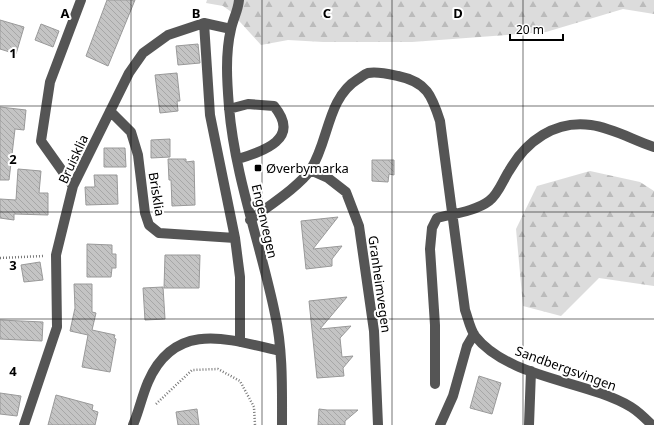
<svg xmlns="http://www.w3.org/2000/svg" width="654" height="425" font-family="'Noto Sans',sans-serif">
<defs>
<pattern id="forest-firs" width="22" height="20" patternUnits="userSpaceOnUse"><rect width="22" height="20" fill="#dcdcdc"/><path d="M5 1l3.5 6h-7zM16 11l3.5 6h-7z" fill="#bbb"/></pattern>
<pattern id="building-back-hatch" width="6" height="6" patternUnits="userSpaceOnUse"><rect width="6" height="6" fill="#c4c4c4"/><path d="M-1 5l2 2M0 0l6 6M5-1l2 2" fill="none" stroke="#a7a7a7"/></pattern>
</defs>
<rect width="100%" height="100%" fill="#fff"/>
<path fill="url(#forest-firs)" d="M207,0H654V14L623,9L546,32L412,42H323L288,40L261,45L230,11L223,6L206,3Z
M590,171L640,182L654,191V286L599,278L561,316L523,306L516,229L537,186Z"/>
<path fill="url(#building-back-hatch)" stroke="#999" d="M107,0H135L108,66L86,56Z
M0,20L24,27L16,54L0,49Z
M41,24L59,31L53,47L35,40Z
M198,44L200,63L178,65L176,46Z
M177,73L180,101H177L178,111L160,113L155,75Z
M0,107L26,110L24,130L15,129L9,180H0Z
M170,139V157L151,158V140Z
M104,148H125L126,167H104Z
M168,159H186V162L194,161L195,205L172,206L171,180H169Z
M372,160H394V175L389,174L388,182L372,181Z
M18,169L41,171L39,193H48V215L14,214V220L0,218V199L16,200Z
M94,175H117L118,204L86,205L85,187H95Z
M338,217L313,249L342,246L332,259V266L306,269L301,221Z
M87,244L112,245V254H116V268H112L111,277H87Z
M165,255H200L199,288H164Z
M40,262L43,280L24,282L21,265Z
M74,284H92V312L96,313L92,330L115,335L114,338L116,339L110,372L82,367L88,335L70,331L75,308Z
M163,287L165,319L145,320L143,288Z
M347,297L320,329L351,326L340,338L342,357L353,356L343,368L344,376L317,378L309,301Z
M0,320L43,322L42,341L0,339Z
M479,376L501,383L492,414L470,408Z
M0,393L21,396L17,416L0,414Z
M56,395L93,405L92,410L98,412L95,425H48Z
M197,409L199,425H178L176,412Z
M319,409L327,410H358L345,421V425H318Z"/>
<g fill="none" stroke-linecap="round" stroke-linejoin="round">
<path stroke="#777" stroke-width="2.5" stroke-dasharray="1 2" stroke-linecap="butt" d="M0,258L43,256
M156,404L192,370L218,369L240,381L254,407L255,425"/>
<path stroke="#555" stroke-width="10" d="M239,0C238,11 233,19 231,29C225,54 227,82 229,107C235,178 261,245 275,314C283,350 282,388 282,425
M204,23L210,115L235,238L240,277V342
M229,109L248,104L274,106C301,139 264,151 238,159
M110,111L131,132L138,155L145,213L149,225L159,233L235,238
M310,170L328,178L346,192L359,226L374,331L378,425
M73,186L41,141L50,82L81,0
M250,220C267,207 300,186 311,169C329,141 327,98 358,79C361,77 365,74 368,73C377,71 389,74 398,76C427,82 432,96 440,121L465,310C468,318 470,329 475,336C509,379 586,380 631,407C639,412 646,419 652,425
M435,384V325L430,249L432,228L437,218C453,214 476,211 489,201C498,195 503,180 509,171C526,141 555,120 591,125C613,128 633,140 654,147
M24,425L57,327L56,255L73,186L129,73L143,53L168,35L204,23L231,29
M133,425C139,411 142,396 148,382C175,320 228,339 280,351
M440,425L453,396L467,346L474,334
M529,425L531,371"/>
</g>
<path fill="none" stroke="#000" stroke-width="1" stroke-opacity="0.55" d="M131,0V425M262,0V425M392,0V425M523,0V425M0,106H654M0,212H654M0,319H654"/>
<rect fill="#000" stroke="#fff" stroke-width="1.5" x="254" y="164" width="8" height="8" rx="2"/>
<g text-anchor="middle" stroke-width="4" stroke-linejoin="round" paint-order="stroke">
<g font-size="13" fill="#000" stroke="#fff">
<text transform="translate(73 159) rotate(-65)" y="5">Bruisklia</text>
<text transform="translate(157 194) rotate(81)" y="5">Brisklia</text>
<text transform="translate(265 221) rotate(77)" y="5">Engenvegen</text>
<text transform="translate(380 284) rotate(82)" y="5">Granheimvegen</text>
<text transform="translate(566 368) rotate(20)" y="5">Sandbergsvingen</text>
</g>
<g font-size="13" fill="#000" stroke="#fff" text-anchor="start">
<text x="266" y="173">Øverbymarka</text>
</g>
</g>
<g font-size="13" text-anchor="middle" font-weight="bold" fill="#000" stroke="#fff" stroke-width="4" stroke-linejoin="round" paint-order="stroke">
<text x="65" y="18">A</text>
<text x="196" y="18">B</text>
<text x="327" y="18">C</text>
<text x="458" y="18">D</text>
<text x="13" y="58">1</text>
<text x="13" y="164">2</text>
<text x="13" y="270">3</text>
<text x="13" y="376">4</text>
</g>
<path d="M510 34v6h53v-6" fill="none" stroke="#000000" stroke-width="2"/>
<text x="516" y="34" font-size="12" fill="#000000" stroke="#ffffff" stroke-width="3" paint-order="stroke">20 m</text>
</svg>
